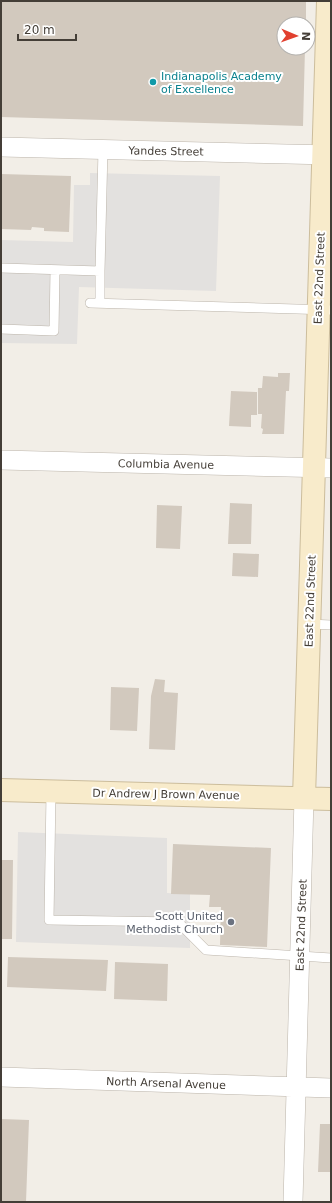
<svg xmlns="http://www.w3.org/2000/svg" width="332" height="1203" font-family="'DejaVu Sans',sans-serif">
<rect width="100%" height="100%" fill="#f2eee7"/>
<path fill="#e3e1df" d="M90,173L220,176L216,291L79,287L77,344L1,343V240L73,242L74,185H90Z
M18,832L167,838V893L190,894V948L16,942Z"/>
<path fill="#d2c9be" d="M1,1H306V24H284V48H305L303,126L1,117Z
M1,174L71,176L69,232L44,231V228L32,227L31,230L1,229Z
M278,373H290L289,391H286L284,434H262L263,429L261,428L262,414H258V388H262L263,376L278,377Z
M231,391L257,392V415H251V427L229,426Z
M230,503L252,504L251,544H228Z
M157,505L182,506L180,549L156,548Z
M233,553L259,554L258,577L232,576Z
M155,679L165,680L164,692L178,693L175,750L149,749L151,696Z
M111,687L139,688L137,731L110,730Z
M173,844L271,848L267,947L220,945L221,907H209L210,895L171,894Z
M1,860H13L12,939H1Z
M8,957L108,960L106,991L7,987Z
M115,962L168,964L167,1001L114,999Z
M1,1119L29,1120L26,1202L1,1201Z
M320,1124H331V1172H318Z"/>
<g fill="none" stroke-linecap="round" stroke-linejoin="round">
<defs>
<path id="lane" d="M1,268L100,271L103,149
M90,303L331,310
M100,303V271
M1,329L54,331L55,270
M309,624L331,625
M51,792L49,920L178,922L206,950L331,958"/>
<path id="street" d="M1,147L331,155
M1,460L331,468
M1,1077L331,1088
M293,1202L304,798"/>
<path id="secondary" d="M1,790L331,799
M304,798L328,1"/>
</defs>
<use href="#lane" stroke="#bcb5ab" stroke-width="10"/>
<use href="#street" stroke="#bcb5ab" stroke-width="20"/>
<use href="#secondary" stroke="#ccbd9c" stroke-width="24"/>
<use href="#lane" stroke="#fff" stroke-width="9"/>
<use href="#street" stroke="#fff" stroke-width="19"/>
<use href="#secondary" stroke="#f8ebcb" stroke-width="22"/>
</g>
<circle fill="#0f9aa8" stroke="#fff" stroke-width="1.5" cx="153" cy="82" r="4"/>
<circle fill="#6b7280" stroke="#fff" stroke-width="1.5" cx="231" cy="922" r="4"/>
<g text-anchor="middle" stroke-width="4" stroke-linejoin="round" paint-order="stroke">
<g font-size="11" fill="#0d838f" stroke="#fff" text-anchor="start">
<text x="161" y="80">Indianapolis Academy<tspan x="161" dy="13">of Excellence</tspan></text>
</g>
<g font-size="11" fill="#443e37" stroke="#fff">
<text transform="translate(166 151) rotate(1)" y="4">Yandes Street</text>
<text transform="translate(319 278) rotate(-88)" y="4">East 22nd Street</text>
<text transform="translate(166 464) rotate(1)" y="4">Columbia Avenue</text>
<text transform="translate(310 601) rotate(-88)" y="4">East 22nd Street</text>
<text transform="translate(166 794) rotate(1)" y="4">Dr Andrew J Brown Avenue</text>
<text transform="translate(301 925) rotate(-88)" y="4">East 22nd Street</text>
<text transform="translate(166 1083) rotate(2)" y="4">North Arsenal Avenue</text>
</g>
<g font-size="11" fill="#5b616d" stroke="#fff" text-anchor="end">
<text x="223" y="920">Scott United<tspan x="223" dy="13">Methodist Church</tspan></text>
</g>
</g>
<rect width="332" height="1203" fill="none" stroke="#443e37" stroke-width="4"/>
<g transform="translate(296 36) rotate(92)"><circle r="19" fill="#ffffff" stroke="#b4b2af"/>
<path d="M0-3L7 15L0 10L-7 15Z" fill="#e1402f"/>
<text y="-6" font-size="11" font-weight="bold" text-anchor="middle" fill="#443e37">N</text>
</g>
<path d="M18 34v6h58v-6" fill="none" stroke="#443e37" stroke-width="2"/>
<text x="24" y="34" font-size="12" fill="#443e37" stroke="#ffffff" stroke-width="3" paint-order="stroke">20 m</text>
</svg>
